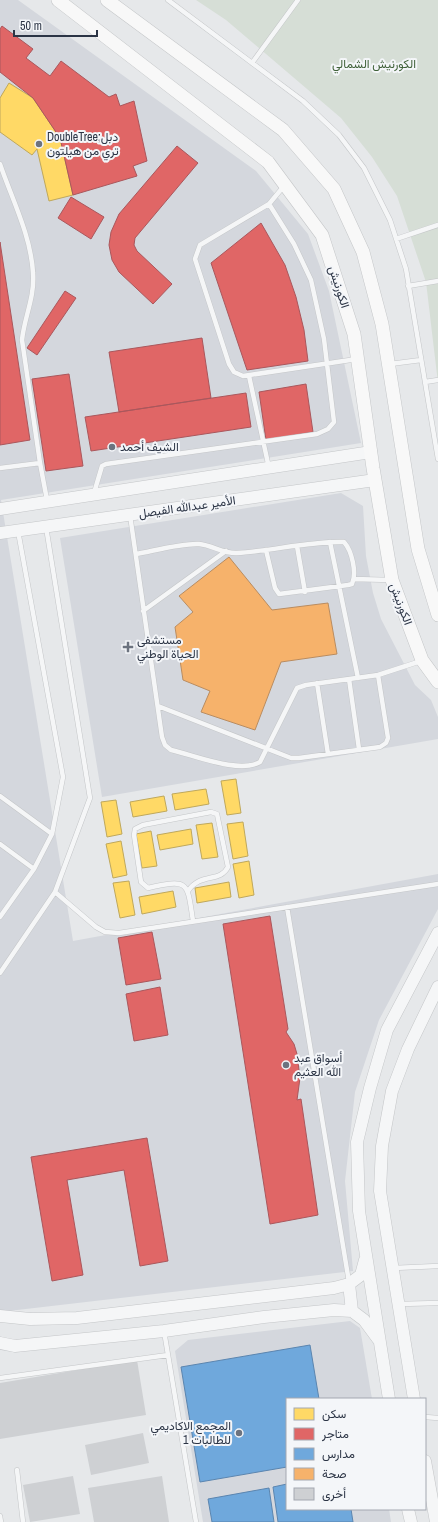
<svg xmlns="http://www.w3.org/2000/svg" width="438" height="1522" font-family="'Archivo Narrow',Vazirmatn,sans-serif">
<rect width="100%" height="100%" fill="#e6e8ea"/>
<path fill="#d4d7dd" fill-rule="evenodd" d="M0,0H18L256,171L308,234L329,291L361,443L1,500L73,941L438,874V909L379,1020L355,1092L345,1181L353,1271L0,1312Z
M341,493L363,506L366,556L373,593L381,619L415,685L431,700L438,717V739L102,797L60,538ZM229,558L272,610L328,603L337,654L281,662L255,730L210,691L183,680L175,627L193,612L179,596Z
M350,1321L360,1328L372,1399H287V1509H389L391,1522H203L175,1351L188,1340Z"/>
<path fill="#d6ded6" d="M196,0H438V383L426,282L397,196L372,157L341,118L226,20Z"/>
<path fill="#ffd966" stroke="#bfa85c" d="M9,83L33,98L60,138L73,195L49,201L37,149L32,155L0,132V98Z
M236,779L241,813L227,815L221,781Z
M206,789L209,804L175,810L172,794Z
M164,796L167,811L133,817L130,802Z
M116,800L122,834L107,837L101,802Z
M243,822L248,856L233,859L227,824Z
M212,823L218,857L202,859L196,825Z
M191,829L193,844L160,850L157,835Z
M151,831L157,866L142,868L136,834Z
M121,841L127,875L113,878L106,844Z
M249,861L254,895L239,898L233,864Z
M129,881L135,915L120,918L113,883Z
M229,882L231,897L197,903L195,888Z
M173,891L176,907L142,914L139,897Z"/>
<path fill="#e06666" stroke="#aa575c" d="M2,26L33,49L26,58L50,76L61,61L109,97L116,94L120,106L134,101L147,161L133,166L137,176L73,195L60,138L33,98L0,72V29Z
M177,146L198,163L135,238L134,245L137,251L172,284L153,304L119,272L112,260L109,245L111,232L119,214Z
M71,197L104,217L91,239L58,218Z
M261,223L285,265L296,297L304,330L308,361L247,370L211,263Z
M0,242L30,440L0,445Z
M65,291L76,298L37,355L27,348Z
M202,338L211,398L119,412L109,352Z
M69,374L83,466L46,471L32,379Z
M306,384L313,432L266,440L259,392Z
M246,393L251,427L91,451L85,417Z
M270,916L288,1029L286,1032L294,1044L297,1054L300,1078L297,1100L301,1099L318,1215L270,1224L223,924Z
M152,932L161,979L126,985L118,938Z
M160,987L168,1035L134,1041L126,994Z
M147,1138L168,1261L140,1266L124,1170L67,1180L83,1275L52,1281L31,1157Z"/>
<path fill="#6fa8dc" stroke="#5b85af" d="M310,1345L319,1399H287V1467L200,1482L181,1367Z
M287,1484V1509H351L353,1522H278L273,1487Z
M269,1488L274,1522H212L208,1499Z"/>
<path fill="#f6b26b" stroke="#b98c60" d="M229,557L272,610L328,603L337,654L281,662L255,730L201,712L210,691L183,680L175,627L193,612L179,596Z"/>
<path fill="#ced0d3" d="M137,1360L146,1415L0,1439V1383Z
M143,1433L149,1463L91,1475L85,1445Z
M73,1476L80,1514L30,1522L23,1485Z
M162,1476L169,1522H94L88,1488Z"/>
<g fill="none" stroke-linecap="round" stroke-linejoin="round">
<defs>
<path id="service" d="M168,0L303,101L339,135L364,168L390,220L406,269L438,459
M252,63L298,0
M0,164C12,199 31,236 33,273C35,297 24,318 22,340L40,463
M284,186L269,204L200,245L195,259L229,364L234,372L243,376L357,359
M396,239L438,225
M408,286L438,281
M390,364L421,360
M249,376L269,468
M425,382L438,380
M0,468L40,463L47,500
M94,493L102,466L106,464L317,434L328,429L334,422L324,339L311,280L294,244L269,204
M130,515L162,737L165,745L171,750C194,755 239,774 260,762L297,688L306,685L378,675L421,661
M330,542L358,678
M297,546L305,592
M136,554C153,551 182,543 199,544C212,545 224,554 237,553C273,551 308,541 344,542C352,551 357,573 352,584L348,585L279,594L275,588L266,550
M354,579L390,580
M143,611L226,551
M349,679L359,749
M317,683L328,754
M158,706L291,758H299L380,747L386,743L388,738L378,675
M0,796L52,834
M0,844L34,869
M188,891C201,872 220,883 228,867L217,814L211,812L143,825L135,829L134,835L141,882L148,888C189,879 187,881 193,921
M55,892L96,927L105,932L119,933L438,884
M287,907L349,1282
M0,917L34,869L52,834L63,777L18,531
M0,973L55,892L90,798L46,527
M394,1268L438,1266
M400,1304L438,1303
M164,1331L196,1522
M0,1378L168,1355
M425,1417L438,1418
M17,1470L23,1522
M0,1516L1,1522"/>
<path id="tertiary" d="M0,509L371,452
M0,533L375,480
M349,1284L352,1311
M0,1316L30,1319L77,1318L334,1288L349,1284L361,1275L365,1260
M0,1343L15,1346L164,1331L264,1317L334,1310L352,1311L364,1320L378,1339
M389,1399L359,1211L357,1142L370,1088L387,1030L438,933
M414,1399L380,1191L382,1146L392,1091L408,1049L438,987
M425,1461L436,1522
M408,1509L411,1522"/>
<path id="secondary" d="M58,0L268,162L322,235L354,334L373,468L392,580L422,660L438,682
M107,0L283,130L334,189L363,252L382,324L418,549L438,615"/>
</defs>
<use href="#service" stroke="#c4c6c8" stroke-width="5.5"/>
<use href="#tertiary" stroke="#c4c6c8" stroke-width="13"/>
<use href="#secondary" stroke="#c4c6c8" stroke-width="14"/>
<use href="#service" stroke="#f5f6f7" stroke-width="4.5"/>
<use href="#tertiary" stroke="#f5f6f7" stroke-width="12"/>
<use href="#secondary" stroke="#f8f8f8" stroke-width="13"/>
</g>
<g fill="#6c737f" stroke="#f4f6f9" stroke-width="1.5">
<circle cx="39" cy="144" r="4"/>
<circle cx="112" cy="447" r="4"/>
<path d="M126 641h4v4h4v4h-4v4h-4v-4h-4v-4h4z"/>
<circle cx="286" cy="1065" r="4"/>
<circle cx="239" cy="1433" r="4"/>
</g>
<g text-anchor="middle" stroke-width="4" stroke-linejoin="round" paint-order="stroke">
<g font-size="12" fill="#3f6138" stroke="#f4f6f9">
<text x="374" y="68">الكورنيش الشمالي</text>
</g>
<g font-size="12" fill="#2b3445" stroke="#f4f6f9" text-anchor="start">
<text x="47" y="141">DoubleTree;دبل<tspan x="47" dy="14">تري من هيلتون</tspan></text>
<text x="120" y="451">الشيف أحمد</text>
<text x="137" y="644">مستشفى<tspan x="137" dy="14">الحياة الوطني</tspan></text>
<text x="294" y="1062">أسواق عبد<tspan x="294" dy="14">الله العثيم</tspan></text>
<text x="231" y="1430" text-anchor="end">المجمع الاكاديمي<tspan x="231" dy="14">1 للطالبات</tspan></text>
</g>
<g font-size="12" fill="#2b3445" stroke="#f4f6f9">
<text transform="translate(339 287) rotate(72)" y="4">الكورنيش</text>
<text transform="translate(187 507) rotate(-8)" y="4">الأمير عبدالله الفيصل</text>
<text transform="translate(401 604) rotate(69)" y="4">الكورنيش</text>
</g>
</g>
<rect x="286" y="1398" width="140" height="112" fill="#f4f6f9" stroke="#a4a8b1"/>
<rect x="294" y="1408" width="20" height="12" fill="#ffd966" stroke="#a4a8b1"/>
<text x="322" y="1418" font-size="12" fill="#2b3445">سكن</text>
<rect x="294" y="1428" width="20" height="12" fill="#e06666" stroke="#a4a8b1"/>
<text x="322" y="1438" font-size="12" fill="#2b3445">متاجر</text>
<rect x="294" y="1448" width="20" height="12" fill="#6fa8dc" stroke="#a4a8b1"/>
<text x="322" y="1458" font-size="12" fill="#2b3445">مدارس</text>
<rect x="294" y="1468" width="20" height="12" fill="#f6b26b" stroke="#a4a8b1"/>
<text x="322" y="1478" font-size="12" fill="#2b3445">صحة</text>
<rect x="294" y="1488" width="20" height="12" fill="#ced0d3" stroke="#a4a8b1"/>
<text x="322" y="1498" font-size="12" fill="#2b3445">أخرى</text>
<path d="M14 30v6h83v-6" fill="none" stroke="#2b3445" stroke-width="2"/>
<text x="20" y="30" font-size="12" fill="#2b3445" stroke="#f4f6f9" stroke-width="3" paint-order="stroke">50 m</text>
</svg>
